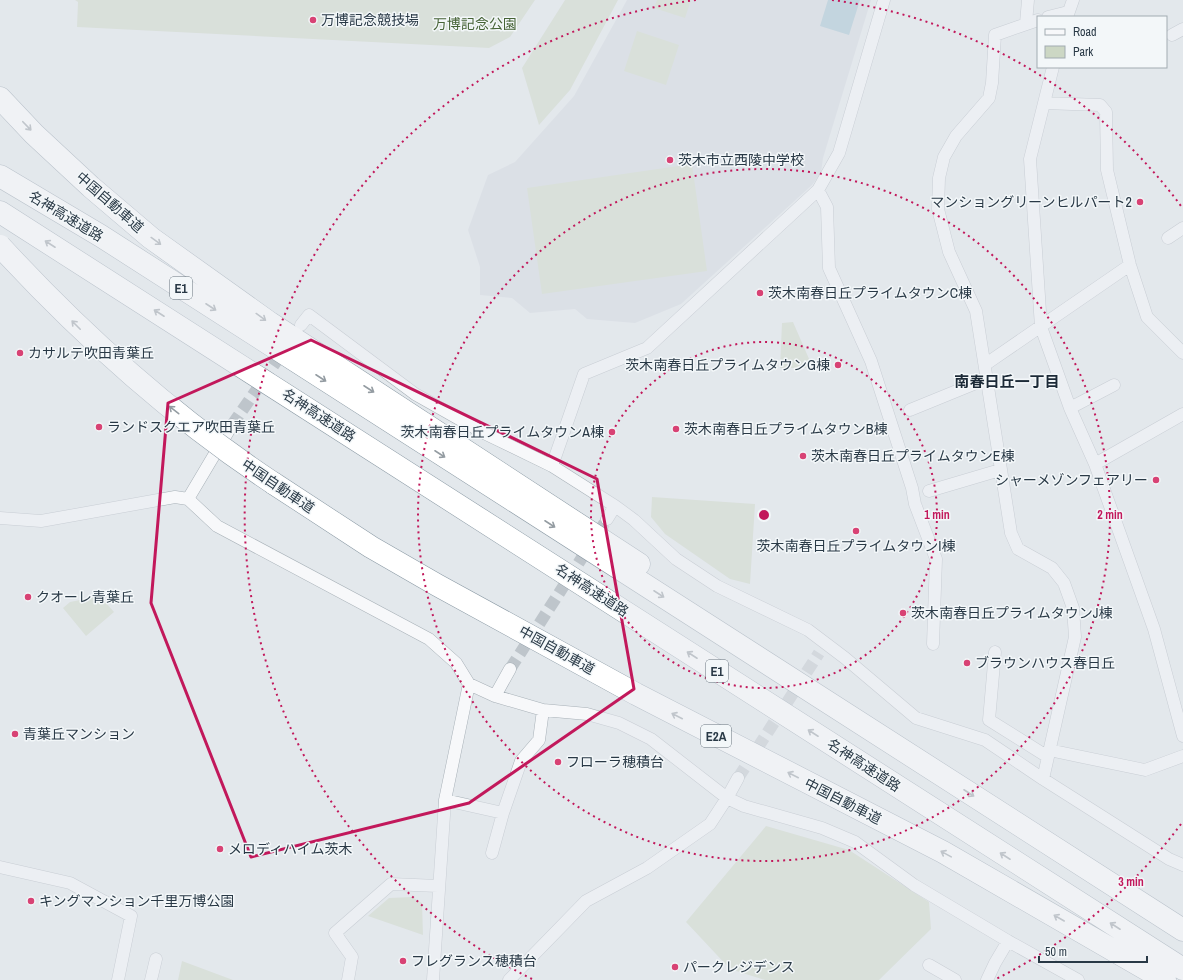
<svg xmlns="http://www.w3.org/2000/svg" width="1183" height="980" font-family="'Archivo Narrow','Noto Sans JP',sans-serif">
<rect width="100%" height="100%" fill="#e3e8ec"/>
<path fill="#d1d8de" d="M627,0H871L823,158L821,173L812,185L681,304L635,323L587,319L575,309L530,313L512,298L480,295V267L468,230L488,175L515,162L574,96Z"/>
<path fill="#ccd7c4" d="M75,0H535L510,37L489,48L77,27L78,2Z
M565,0H618L570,90L539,125L522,68Z
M657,0H691L685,18L654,8Z
M637,31L679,45L666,85L624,71Z
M692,164L707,271L542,294L527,188Z
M793,322L813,368H780L782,323Z
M652,497L755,504L750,584L730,579L665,534L651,517Z
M100,596L114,612L86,636L63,608L70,602Z
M766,826L849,850L929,902L931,929L879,980H765L730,969L686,922Z
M412,897L422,903L423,935L368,916L389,898Z
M182,961L233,980H178Z"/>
<path fill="#9cbece" d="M828,0H860L849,35L820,26Z"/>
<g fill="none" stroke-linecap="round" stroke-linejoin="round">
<path stroke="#bec5cb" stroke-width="12" stroke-dasharray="12 6" stroke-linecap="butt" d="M232,425L285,349
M510,669L607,519
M738,778L819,653"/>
<defs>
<path id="street" d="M1048,17L1068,12
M1067,17L1073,0
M1038,20L995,35L992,83L989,98L956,136L944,157L939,178L938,209L949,252L976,311L1011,533L1018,549L1052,568L1064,583L1073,608L1075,637L1043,779
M1026,23L1028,0
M1172,35L1183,29
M1053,67L1030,159L1041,327L1070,408L1095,464L1154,629L1183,736
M1044,103L1100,105L1106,112L1107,170L1130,265L1147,317L1183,353
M818,190L827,207L829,268L871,361L912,488L915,504L936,559L933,644
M1168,238L1183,228
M301,325L309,315L415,394L484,433L552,466L615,506L634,520L676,559L717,586L808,630L845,658L916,718L985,740L1043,779L1169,859L1183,865
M986,364L1130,265
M1070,408L1114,385
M910,410L986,379
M1095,464L1183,414
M552,466L584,374L647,348L818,190L839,153L884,0
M929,491L1000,470
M188,499L232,425
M0,518L41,521L175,497L188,499L217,526L429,639L456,663L469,684L495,696L543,710L587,714L619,723L651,739L727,798L744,806L822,828L855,842L914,885L1008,941L1078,980
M607,519L615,506
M995,652L989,720L1048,757
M495,696L510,669
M1049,750L1145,770L1183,756
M445,800L503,813
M492,853L503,813L521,761L539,740L543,710
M0,867L70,883L131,916L118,980
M929,965L955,980
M151,980L156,959
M348,980L352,957L335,933L391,884L438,886
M433,980L445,800L469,684
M509,980L586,901L647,868L710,824L727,798L738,778
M987,980L995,963L1008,941"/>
<path id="highway" d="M0,98L34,134L91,187L151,238L270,323L639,564
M0,176L101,236L1183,930
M0,212L1183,969
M273,483L371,547L437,585L636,694L943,852L1165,980"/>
</defs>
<use href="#street" stroke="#a7b0b7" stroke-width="13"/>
<use href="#highway" stroke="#8a99a4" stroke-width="23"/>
<use href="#street" stroke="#f7f8fa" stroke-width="12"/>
<use href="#highway" stroke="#fff" stroke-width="22"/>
<defs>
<path id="highway-bridge" d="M0,246C82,335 172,416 273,483"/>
</defs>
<use href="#highway-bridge" stroke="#8a99a4" stroke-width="23" stroke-linecap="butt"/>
<use href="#highway-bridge" stroke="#fff" stroke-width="22"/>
</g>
<defs><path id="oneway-shaft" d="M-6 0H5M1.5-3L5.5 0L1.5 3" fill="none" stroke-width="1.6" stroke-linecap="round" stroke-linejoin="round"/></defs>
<g stroke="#949ca2">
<use href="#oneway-shaft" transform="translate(27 126) rotate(46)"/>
<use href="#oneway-shaft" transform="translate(156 241) rotate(36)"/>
<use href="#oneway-shaft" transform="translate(50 244) rotate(-147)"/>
<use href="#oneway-shaft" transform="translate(211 307) rotate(33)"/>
<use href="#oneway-shaft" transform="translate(159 313) rotate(-147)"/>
<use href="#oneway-shaft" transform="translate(261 317) rotate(36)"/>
<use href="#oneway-shaft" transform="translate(76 325) rotate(-135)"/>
<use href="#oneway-shaft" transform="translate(321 378) rotate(33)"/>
<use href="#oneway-shaft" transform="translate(369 389) rotate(33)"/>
<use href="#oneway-shaft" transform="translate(174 410) rotate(-142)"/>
<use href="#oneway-shaft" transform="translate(440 454) rotate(33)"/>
<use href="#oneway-shaft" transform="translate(550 524) rotate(33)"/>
<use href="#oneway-shaft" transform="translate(659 594) rotate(33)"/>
<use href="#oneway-shaft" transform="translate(692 655) rotate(-147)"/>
<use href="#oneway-shaft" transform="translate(677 716) rotate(-153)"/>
<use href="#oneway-shaft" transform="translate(813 733) rotate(-147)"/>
<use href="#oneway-shaft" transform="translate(793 775) rotate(-153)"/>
<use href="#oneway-shaft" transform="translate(969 793) rotate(33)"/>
<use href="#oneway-shaft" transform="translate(946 854) rotate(-151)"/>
<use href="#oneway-shaft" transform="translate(1005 856) rotate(-147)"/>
<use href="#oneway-shaft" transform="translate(1059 918) rotate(-150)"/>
<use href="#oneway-shaft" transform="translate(1115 926) rotate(-147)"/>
</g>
<path d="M0 0H1183V980H0ZM311,340L597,479L634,689L469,803L251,857L151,603L168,403Z" fill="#e3e8ec" fill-opacity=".55" fill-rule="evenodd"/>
<path fill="none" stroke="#c2185b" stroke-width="3" stroke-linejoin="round" d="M311,340L597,479L634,689L469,803L251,857L151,603L168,403Z"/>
<g fill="none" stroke="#c2185b" stroke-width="2" stroke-dasharray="2 4">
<circle cx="764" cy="515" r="173"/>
<circle cx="764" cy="515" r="346"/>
<path d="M1181 824A519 519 0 0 1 996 979M532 979A519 519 0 0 1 696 0M832 0A519 519 0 0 1 1181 206"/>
</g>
<g fill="#d84274" stroke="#f3f7f9" stroke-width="1.5">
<circle cx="313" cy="20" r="4"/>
<circle cx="670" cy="160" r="4"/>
<circle cx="1140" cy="202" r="4"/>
<circle cx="760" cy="293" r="4"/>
<circle cx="20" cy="353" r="4"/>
<circle cx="838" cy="365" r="4"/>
<circle cx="99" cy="427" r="4"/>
<circle cx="676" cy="429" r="4"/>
<circle cx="612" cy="432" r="4"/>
<circle cx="803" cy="456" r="4"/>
<circle cx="1156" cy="480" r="4"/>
<circle cx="856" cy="531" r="4"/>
<circle cx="28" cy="597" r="4"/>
<circle cx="903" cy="613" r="4"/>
<circle cx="967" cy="663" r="4"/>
<circle cx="15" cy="734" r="4"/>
<circle cx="558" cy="762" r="4"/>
<circle cx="220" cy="849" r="4"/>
<circle cx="31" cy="901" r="4"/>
<circle cx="403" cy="961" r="4"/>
<circle cx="675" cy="967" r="4"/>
</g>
<g text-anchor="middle" stroke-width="3" stroke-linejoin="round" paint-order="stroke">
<g fill="#f3f7f9" stroke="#66727c" stroke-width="1">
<rect x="170" y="277" width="22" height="22" rx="3"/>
<rect x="706" y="660" width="22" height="22" rx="3"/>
<rect x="701" y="725" width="30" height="22" rx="3"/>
</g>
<g font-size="13" font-weight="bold" fill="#293946">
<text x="181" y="293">E1</text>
<text x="717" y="676">E1</text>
<text x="716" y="741">E2A</text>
</g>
<g font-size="14" fill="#293946" stroke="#f3f7f9" text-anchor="start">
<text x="321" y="25">万博記念競技場</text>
<text x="678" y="165">茨木市立西陵中学校</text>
<text x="1132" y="207" text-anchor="end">マンショングリーンヒルパート2</text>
<text x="768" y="298">茨木南春日丘プライムタウンC棟</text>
<text x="28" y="358">カサルテ吹田青葉丘</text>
<text x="830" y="370" text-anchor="end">茨木南春日丘プライムタウンG棟</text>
<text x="107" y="432">ランドスクエア吹田青葉丘</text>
<text x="684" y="434">茨木南春日丘プライムタウンB棟</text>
<text x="604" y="437" text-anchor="end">茨木南春日丘プライムタウンA棟</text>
<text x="811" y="461">茨木南春日丘プライムタウンE棟</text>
<text x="1148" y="485" text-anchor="end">シャーメゾンフェアリー</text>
<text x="856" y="551" text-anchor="middle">茨木南春日丘プライムタウンI棟</text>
<text x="36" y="602">クオーレ青葉丘</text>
<text x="911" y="618">茨木南春日丘プライムタウンJ棟</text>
<text x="975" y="668">ブラウンハウス春日丘</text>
<text x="23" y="739">青葉丘マンション</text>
<text x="566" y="767">フローラ穂積台</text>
<text x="228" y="854">メロディハイム茨木</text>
<text x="39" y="906">キングマンション千里万博公園</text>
<text x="411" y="966">フレグランス穂積台</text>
<text x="683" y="972">パークレジデンス</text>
</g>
<g font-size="14" fill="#466336" stroke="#f3f7f9">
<text x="475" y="29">万博記念公園</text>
</g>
<g font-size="14" fill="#293946" stroke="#f3f7f9">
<text transform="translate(110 202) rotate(41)" y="5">中国自動車道</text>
<text transform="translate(66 216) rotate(31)" y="5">名神高速道路</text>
<text transform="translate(319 415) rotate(33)" y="5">名神高速道路</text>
<text transform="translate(278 486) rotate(34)" y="5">中国自動車道</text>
<text transform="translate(592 590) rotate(33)" y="5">名神高速道路</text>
<text transform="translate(557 650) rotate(29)" y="5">中国自動車道</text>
<text transform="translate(864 765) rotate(33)" y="5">名神高速道路</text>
<text transform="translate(843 801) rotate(27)" y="5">中国自動車道</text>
</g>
<g font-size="15" font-weight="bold" fill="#1c2a37" stroke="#f3f7f9">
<text x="1007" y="387">南春日丘一丁目</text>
</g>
</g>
<circle cx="764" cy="515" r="6" fill="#c2185b" stroke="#f3f7f9" stroke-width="2"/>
<g font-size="12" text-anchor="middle" font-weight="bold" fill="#c2185b" stroke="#f3f7f9" stroke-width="3" stroke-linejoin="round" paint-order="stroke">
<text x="937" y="519">1 min</text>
<text x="1110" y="519">2 min</text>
<text x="1131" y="886">3 min</text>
</g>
<rect x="1037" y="16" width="130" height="52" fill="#f3f7f9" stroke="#a2abb1"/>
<rect x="1045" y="29" width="20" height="6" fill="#f7f8fa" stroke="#a2abb1"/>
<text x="1073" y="36" font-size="12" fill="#293946">Road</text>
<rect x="1045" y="46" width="20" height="12" fill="#ccd7c4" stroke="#a2abb1"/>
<text x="1073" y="56" font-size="12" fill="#293946">Park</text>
<path d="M1039 956v6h108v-6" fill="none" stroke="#293946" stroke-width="2"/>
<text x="1045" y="956" font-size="12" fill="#293946" stroke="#f3f7f9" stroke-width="3" paint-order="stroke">50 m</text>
</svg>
